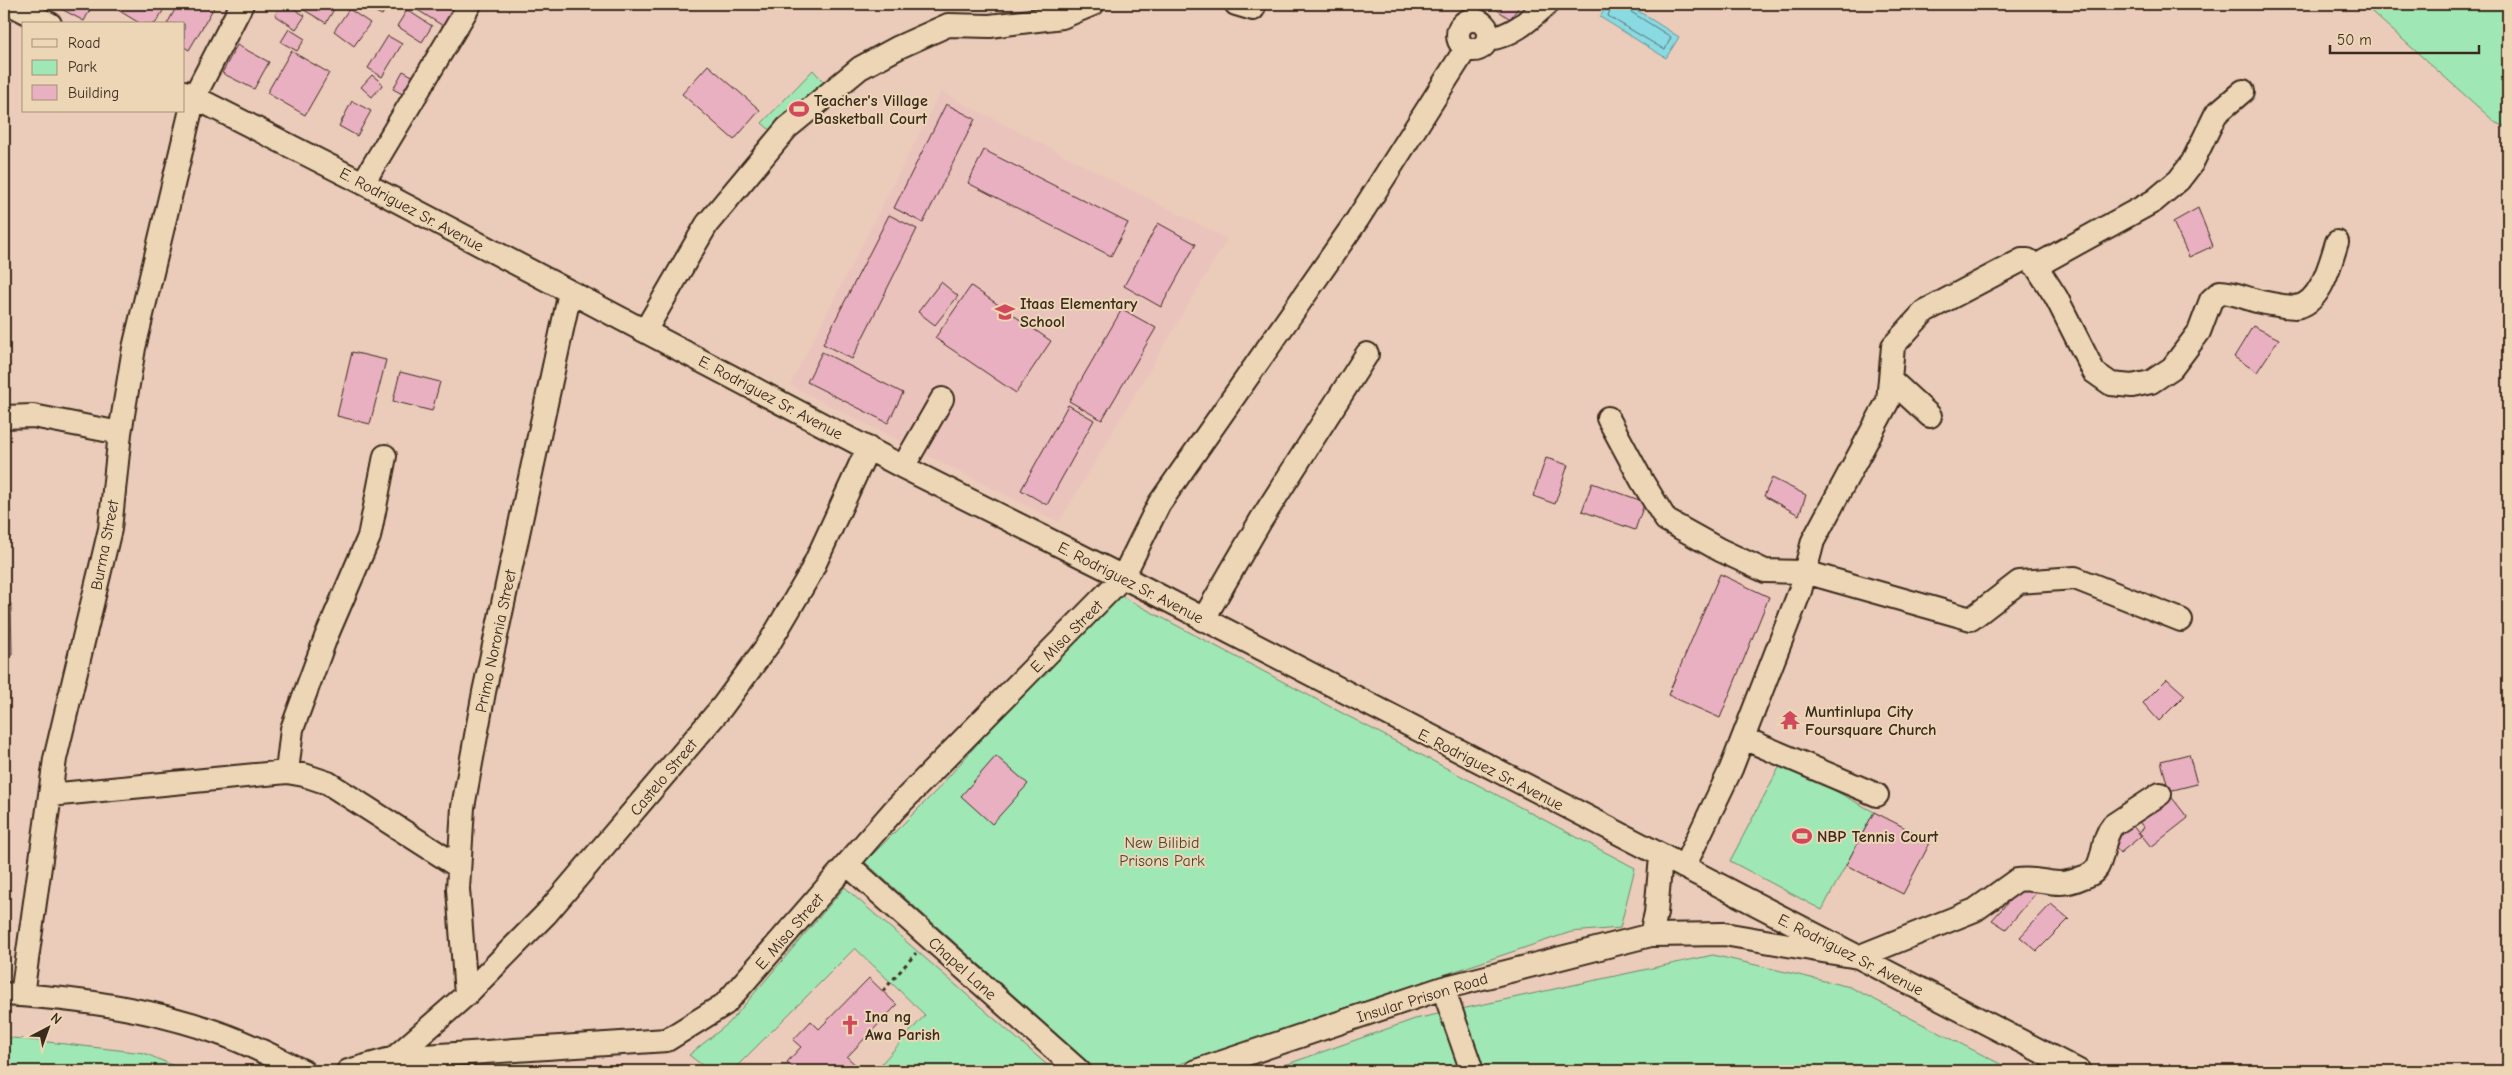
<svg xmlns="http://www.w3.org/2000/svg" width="2512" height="1075" font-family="'Comic Neue',sans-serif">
<rect width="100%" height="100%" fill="#ebcbb9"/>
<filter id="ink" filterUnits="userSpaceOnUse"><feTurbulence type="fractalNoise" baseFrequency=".02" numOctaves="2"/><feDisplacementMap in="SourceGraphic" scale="10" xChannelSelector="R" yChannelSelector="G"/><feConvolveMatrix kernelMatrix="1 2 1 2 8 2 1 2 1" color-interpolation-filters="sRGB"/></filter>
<g filter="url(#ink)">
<path fill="#eac3bc" d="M941,92L1227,239L1059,522L790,385Z"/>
<path fill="#9fe7b5" stroke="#6d886a" d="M2363,4H2508V128L2496,123Z
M813,70L836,96L787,145L762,123Z
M1121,596L1635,868L1620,928L1571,932L1159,1071H1098L865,862L937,790L992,727Z
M1782,762L1874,812L1822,910L1730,861Z
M845,887L853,895L1054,1071H875L925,1015L855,948L732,1071H710L689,1055L729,1023Z
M1713,955L1850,987L2014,1071H1268L1415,1019Z
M4,1037L144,1053L186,1071H4Z
M677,1066L681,1071H606Z"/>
<path fill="#89dae3" stroke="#6a9494" d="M1608,4H1627L1679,37L1666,58L1600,17Z"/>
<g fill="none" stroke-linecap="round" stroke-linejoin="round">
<path stroke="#5a706d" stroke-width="1" d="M1612,4L1608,16L1665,50L1671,37L1628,10L1625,4"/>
</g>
<path fill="#e9b0c2" stroke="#3b2a1e" d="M52,4H93L84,21Z
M121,4H167L155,24H141L118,10Z
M178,4H216L189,50L184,47V24H167Z
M282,4H287L305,16L296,29L275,15Z
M294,4H337L326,23Z
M360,4H388L382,15Z
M408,4H465L448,29Z
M1489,4H1521L1510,19Z
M349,9L370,23L354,46L334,31Z
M407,10L432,26L422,42L397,26Z
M289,29L305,39L297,51L281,42Z
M388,36L402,44L382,77L368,68Z
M237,45L269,62L254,89L222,73Z
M291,51L329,73L305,115L267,93Z
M708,65L760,110L734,140L682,94Z
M403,71L418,79L408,97L393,89Z
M372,75L383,84L372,97L361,87Z
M352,101L371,111L357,136L339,126Z
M946,104L975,119L923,223L894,208Z
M984,150L1128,223L1111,256L968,183Z
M2198,208L2213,246L2189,257L2173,222Z
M889,215L917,229L852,359L823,344Z
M1158,223L1196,244L1161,307L1124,286Z
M941,282L958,296L935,325L918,312Z
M971,286L1051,341L1016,393L935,338Z
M1122,309L1156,328L1102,420L1069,401Z
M2253,326L2279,339L2257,372L2234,357Z
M352,352L386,360L370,424L337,416Z
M822,352L903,393L888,423L807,382Z
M400,372L440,382L432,411L393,401Z
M1068,405L1094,420L1047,505L1021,490Z
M1546,458L1568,465L1555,504L1533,496Z
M1772,478L1806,495L1799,515L1764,496Z
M1592,483L1645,502L1635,530L1582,511Z
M1720,574L1769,597L1720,718L1668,695Z
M4,604H11L12,655H4Z
M2167,679L2185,695L2159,721L2143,703Z
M2189,754L2197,784L2169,791L2161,761Z
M996,756L1028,784L992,824L961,796Z
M2169,794L2188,818L2151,847L2139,832L2144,828L2137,819Z
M1874,812L1931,841L1903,894L1846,865Z
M2128,820L2141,836L2120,853L2107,837Z
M2019,890L2036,893L2006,929L1992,920Z
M2051,904L2069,919L2037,951L2020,937Z
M869,978L897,1005L847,1057L858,1067L854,1071H797L787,1062L801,1047L793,1040L811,1021L819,1029Z"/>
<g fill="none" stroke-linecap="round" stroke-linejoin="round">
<defs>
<path id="minor" d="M10,4L50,24
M1236,4L1253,9
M1458 35a15 15 0 1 1 30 0a15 15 0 1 1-30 0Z
M1489,39C1514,35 1529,20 1547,4
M184,92L363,183L903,467L1123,577L2079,1071
M363,183L470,4
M2036,266L2154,201L2179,180L2192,163L2216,114L2243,91
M645,331L707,224L787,128L860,68L899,47L948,25L990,26L1062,17L1093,4
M1890,379L1930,416
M4,417L33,416L120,433
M1608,418L1642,481L1666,520L1720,550L1765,571L1805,572L1971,619L2019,582L2075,578L2181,620
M903,467L942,399
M1203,620L1261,520L1367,354
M1743,738L1877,795
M287,772L292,729L326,637L369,537L385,456
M50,795L287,772L304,775L328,783L459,867
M847,864L1079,1071
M1684,867L1731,769L1800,591L1813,541L1888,401L1893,346L1925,311L2022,260H2028L2036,266L2056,297L2094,372L2111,384L2132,386L2151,382L2172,368L2199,332L2211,300L2220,292C2234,292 2247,299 2261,302C2271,304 2286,307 2295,307C2321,305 2331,261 2337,242
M1651,935L1656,913L1661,857
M1443,988L1472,1071
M4,994C73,998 151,1009 216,1032C246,1042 274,1057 303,1071
M22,995L55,759L110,529L120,433L134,348L194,97L242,4
M466,995L458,889L463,807L484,692L570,292
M394,1058L466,995L546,914L722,707L770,642L810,574L868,448
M348,1071L394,1058L667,1040L725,1004L895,809L1123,577L1159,504L1357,220L1465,50
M1196,1071L1443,988L1651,935L1724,934L1858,957L1975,910L2017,880C2041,876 2054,890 2081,878C2088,876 2093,874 2097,868C2105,854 2102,838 2113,825L2160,794"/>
</defs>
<use href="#minor" stroke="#3b2a1e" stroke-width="26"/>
<path stroke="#3b2a1e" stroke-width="3" stroke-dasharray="4 4" stroke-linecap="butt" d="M883,991L916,953"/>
<use href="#minor" stroke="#ecd6b5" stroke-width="22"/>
</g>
</g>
<defs>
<symbol id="stadium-bare" viewBox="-9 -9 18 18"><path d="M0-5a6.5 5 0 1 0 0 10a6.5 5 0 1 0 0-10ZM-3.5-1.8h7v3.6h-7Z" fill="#d1495b" stroke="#ecd6b5" stroke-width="2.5" paint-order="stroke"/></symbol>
<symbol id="school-bare" viewBox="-9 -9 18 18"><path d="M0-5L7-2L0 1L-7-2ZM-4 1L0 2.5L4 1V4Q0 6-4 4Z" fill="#d1495b" stroke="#ecd6b5" stroke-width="2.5" paint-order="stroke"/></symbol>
<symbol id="temple-bare" viewBox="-9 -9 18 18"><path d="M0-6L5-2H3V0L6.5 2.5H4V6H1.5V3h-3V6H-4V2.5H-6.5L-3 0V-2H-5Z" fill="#d1495b" stroke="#ecd6b5" stroke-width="2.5" paint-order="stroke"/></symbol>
<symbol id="church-bare" viewBox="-9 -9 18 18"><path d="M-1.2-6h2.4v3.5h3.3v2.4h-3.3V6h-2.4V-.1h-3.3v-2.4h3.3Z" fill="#d1495b" stroke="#ecd6b5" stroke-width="2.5" paint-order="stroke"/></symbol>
</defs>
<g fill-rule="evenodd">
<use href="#stadium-bare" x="785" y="95" width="28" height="28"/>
<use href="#school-bare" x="991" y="298" width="28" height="28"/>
<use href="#temple-bare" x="1776" y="706" width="28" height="28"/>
<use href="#stadium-bare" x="1788" y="822" width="28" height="28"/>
<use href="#church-bare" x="836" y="1011" width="28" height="28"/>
</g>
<g text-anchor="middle" stroke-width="4" stroke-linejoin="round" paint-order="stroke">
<g font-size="16" font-weight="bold" fill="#3b2a1e" stroke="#ecd6b5" text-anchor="start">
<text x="814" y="106">Teacher's Village<tspan x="814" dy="18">Basketball Court</tspan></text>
<text x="1020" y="309">Itaas Elementary<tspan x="1020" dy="18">School</tspan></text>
<text x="1805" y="717">Muntinlupa City<tspan x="1805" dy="18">Foursquare Church</tspan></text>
<text x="1817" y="842">NBP Tennis Court</text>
<text x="865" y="1022">Ina ng<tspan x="865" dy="18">Awa Parish</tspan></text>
</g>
<g font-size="16" fill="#3b2a1e" stroke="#ecd6b5">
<text transform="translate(412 209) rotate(28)" y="6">E. Rodriguez Sr. Avenue</text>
<text transform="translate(771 397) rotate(28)" y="6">E. Rodriguez Sr. Avenue</text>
<text transform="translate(104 545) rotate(-79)" y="6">Burma Street</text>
<text transform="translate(1131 582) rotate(27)" y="6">E. Rodriguez Sr. Avenue</text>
<text transform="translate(1066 636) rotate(-45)" y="6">E. Misa Street</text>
<text transform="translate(495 641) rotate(-78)" y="6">Primo Noronia Street</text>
<text transform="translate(1491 769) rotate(27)" y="6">E. Rodriguez Sr. Avenue</text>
<text transform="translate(663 777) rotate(-50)" y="6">Castelo Street</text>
<text transform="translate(789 931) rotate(-49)" y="6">E. Misa Street</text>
<text transform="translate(1851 954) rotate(27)" y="6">E. Rodriguez Sr. Avenue</text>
<text transform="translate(963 968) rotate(42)" y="6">Chapel Lane</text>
<text transform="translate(1422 997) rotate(-17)" y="6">Insular Prison Road</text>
</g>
<g font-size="16" fill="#4a4635" stroke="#ecd6b5">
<text x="1162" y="848">New Bilibid<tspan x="1162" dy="18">Prisons Park</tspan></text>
</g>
</g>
<rect width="2512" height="1075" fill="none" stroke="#ecd6b5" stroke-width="20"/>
<rect x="10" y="10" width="2492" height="1055" fill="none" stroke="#3b2a1e" stroke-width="2" filter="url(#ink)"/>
<rect x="22" y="22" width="162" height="90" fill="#ecd6b5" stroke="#a59179"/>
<rect x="32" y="39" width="25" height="8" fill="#ecd6b5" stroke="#a59179"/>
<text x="68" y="48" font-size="15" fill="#3b2a1e">Road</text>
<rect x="32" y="60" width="25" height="15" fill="#9fe7b5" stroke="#a59179"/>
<text x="68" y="72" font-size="15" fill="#3b2a1e">Park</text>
<rect x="32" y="85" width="25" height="15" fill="#e9b0c2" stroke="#a59179"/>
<text x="68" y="98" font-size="15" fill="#3b2a1e">Building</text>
<g transform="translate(48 1028) rotate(41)" stroke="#ecd6b5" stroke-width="4" paint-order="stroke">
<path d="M0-4L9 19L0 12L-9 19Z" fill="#3b2a1e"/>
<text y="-8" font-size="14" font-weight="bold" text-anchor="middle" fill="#3b2a1e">N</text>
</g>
<path d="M2330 45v8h149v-8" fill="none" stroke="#3b2a1e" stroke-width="2.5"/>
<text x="2337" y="45" font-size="15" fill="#3b2a1e" stroke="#ecd6b5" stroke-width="4" paint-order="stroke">50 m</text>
</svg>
